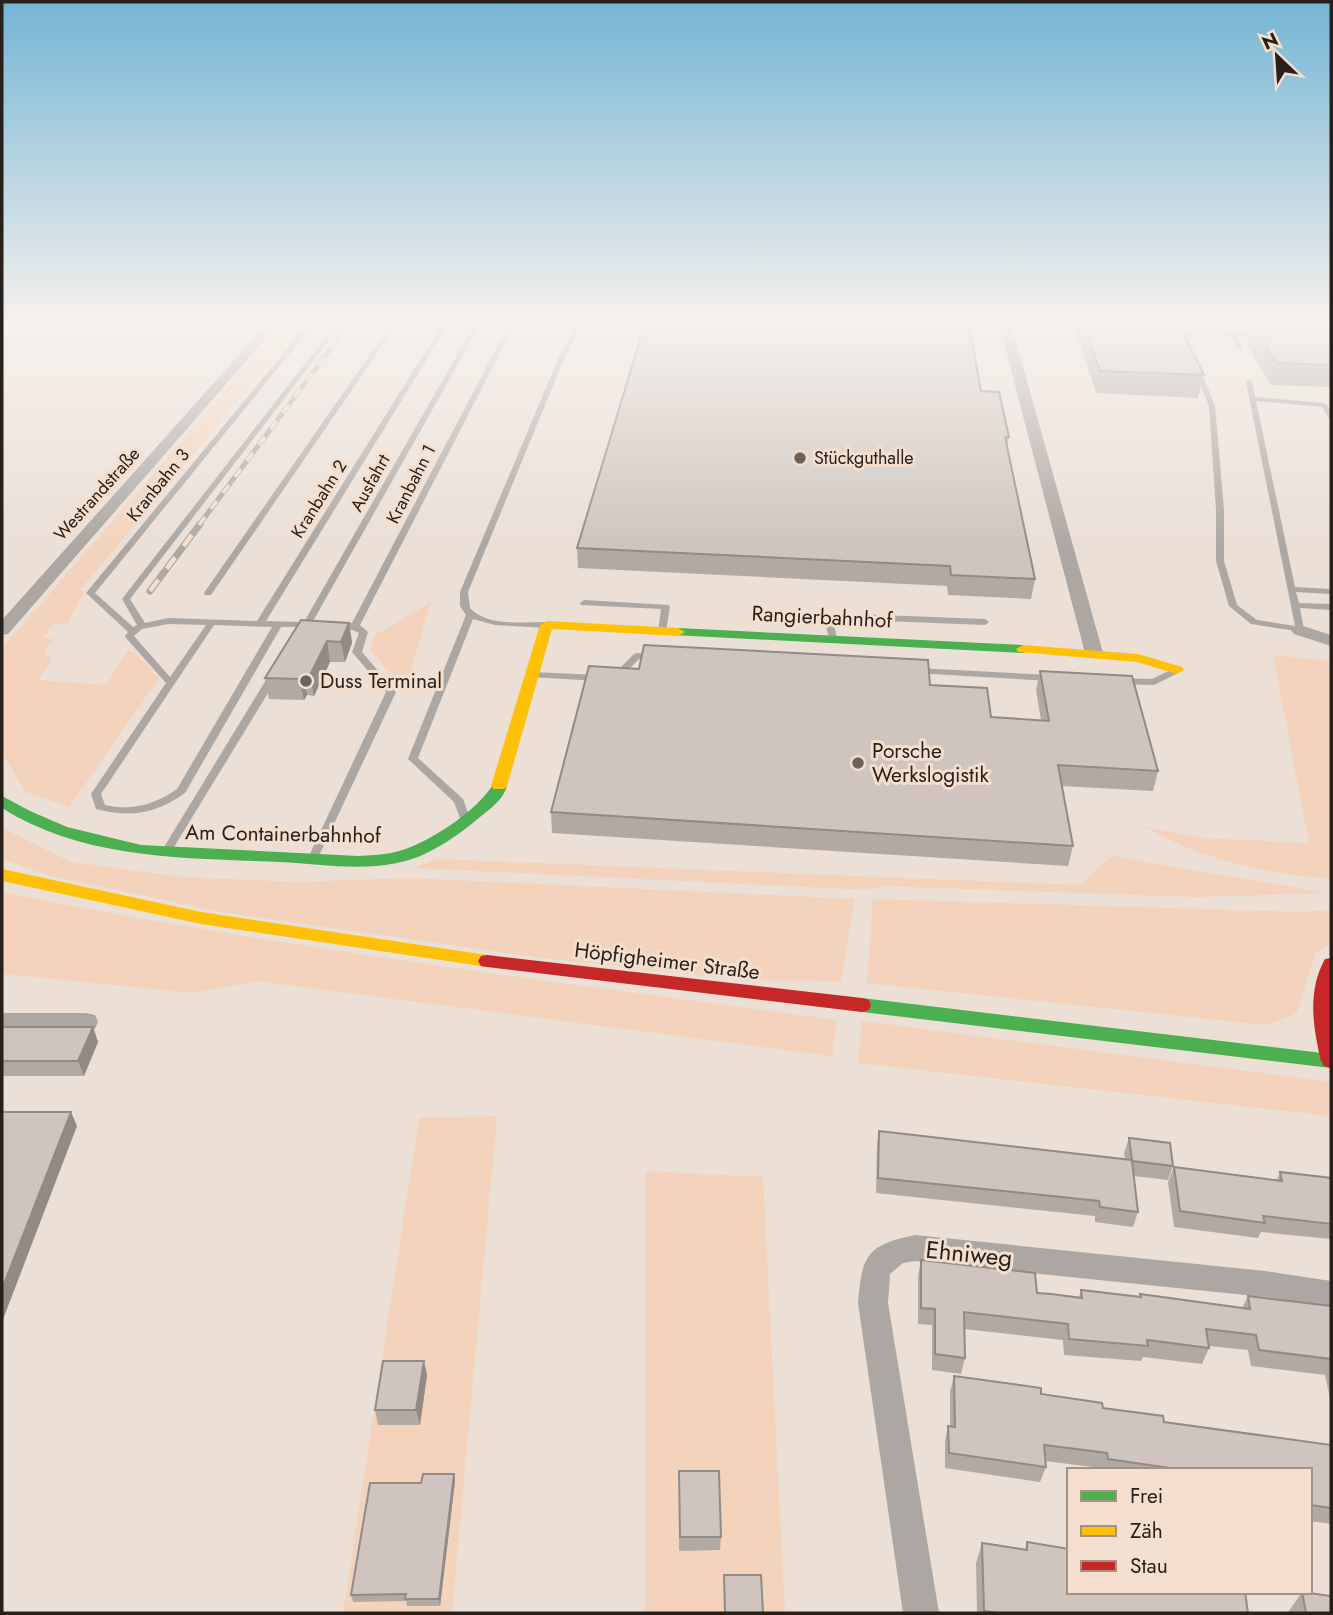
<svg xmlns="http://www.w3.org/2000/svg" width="1333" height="1615" font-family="Jost,sans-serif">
<rect width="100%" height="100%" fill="#ebdfd6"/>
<path fill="#f3d3bc" d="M286,320H306L80,590L84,591L67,624H54L42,638L54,639L44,652L52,661L38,680L106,685L128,650L136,654L159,678L69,807L26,792L2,753V649Z
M431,602L405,690L370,649L375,635Z
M1273,655L1331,661V878C1267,876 1200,858 1144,827L1203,838L1309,843Z
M2,828L71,862L182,877L297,882L411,878L855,899L841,981L745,980L542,958L221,912L47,875L2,859Z
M1112,856L1326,893L1196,897L881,886L868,890L414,868L437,859L1080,885Z
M2,892C278,948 557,982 837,1020L832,1056L256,981L193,993L2,974Z
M873,899L1300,912L1331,910V943L1316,952L1297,1013L1266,1025L867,983Z
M862,1021L1331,1082V1116L858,1063Z
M497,1116L452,1613H343L419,1118Z
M645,1171L763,1177L785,1613H645Z"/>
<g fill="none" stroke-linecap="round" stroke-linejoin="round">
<path fill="#aca7a2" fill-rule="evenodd" d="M311,320H317L95,593L133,627L137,625L122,599L339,320H345L130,599L145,623L168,618L257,621L445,320H451L266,621L304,622L477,320H483L312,623L314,625L309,628L305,635L302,636L298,633L301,627H281L185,793C155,814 131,818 96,809L91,794L166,683L126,638L125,636L128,632L86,593ZM168,624L206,625L170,677L134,636L142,629ZM214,625L272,627L177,789C154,805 132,811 105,805L101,794Z
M394,320H400L211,595H205L204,593Z
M511,320H517L360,625L368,632L362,652L396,692L317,860L312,864L308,863L307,860L386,692L352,652L359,633C350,627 340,631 333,625L337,622L352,623Z
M578,320H584L565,357L468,592L470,608C487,627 524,622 547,622L551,625L547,628L495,625L473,619L418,758L463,799L471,821L466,824L461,821L454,802L408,759L466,615L460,606V592L559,357Z
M1180,331H1231L1265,337L1262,339L1236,335L1243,348L1240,350L1238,349L1229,335L1186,334L1189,342L1186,344L1183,342Z
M1197,367L1200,369L1215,406L1224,510V561L1237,605L1257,620L1295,626L1246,382L1249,380L1252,382L1255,397L1324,403L1326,404L1331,412V420L1329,419L1322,407L1256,401L1295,587L1331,589V594L1296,592L1299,603L1331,604V610L1300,608L1304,630L1303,632L1251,624L1229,606L1216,561V510L1209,406L1194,369Z
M584,600L669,605L670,607L666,631L662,634L658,631L661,609L581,605L580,603Z
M828,613L985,619L989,622L985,625L833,619L837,639L833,642L829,639L824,616Z
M637,653L653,654L658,657L653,660L639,659L618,680H612L610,678L634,654Z
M1177,667L1180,668L1182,670L1180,672L1154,685L1120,684L1115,681L1120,678L1152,679Z
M917,668L1051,675L1056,678L1051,681L914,673L912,671L914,669Z
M274,672L279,675L171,852L166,856L162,855L161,852L269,675Z
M532,672L599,675L604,678L599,681L529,677L527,675L529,673Z"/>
<path fill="#aca7a2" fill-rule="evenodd" d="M270,320H282L8,634L2,635V620Z
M998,320H1010L1103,653L1100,657L1094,658L1085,653Z
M1300,625L1331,635V646L1294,634L1291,630Z
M2,1013H86L95,1015L98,1022L95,1029L86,1031H2Z
M915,1235L1265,1271L1331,1281V1307L1265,1297L915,1261L903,1263L890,1274L888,1303L939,1613H903L858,1303C862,1256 866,1245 915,1235Z"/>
<path fill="#4caf50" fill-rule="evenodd" d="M678,628L1023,645L1030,649L1023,653L673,635L671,632Z
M499,781L507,786C503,800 491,808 480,817C458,836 426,858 397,863C359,871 318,864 280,862C186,858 84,860 2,808V796L30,811L67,827L141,845L358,856C369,855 380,855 391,853C424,847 478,811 494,783Z
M862,998L1331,1054V1068L862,1012L855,1010L853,1005L855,1000Z"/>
<path fill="#ffc107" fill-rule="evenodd" d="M547,621L678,628L685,632L678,636L552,629L507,786L504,789H494L491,786L540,625Z
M1023,645L1138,654L1182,667L1184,670L1177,674L1137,662L1018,652L1016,649Z
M2,869L201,912L487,955L493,956L496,961L493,966L487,967L201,924L2,881Z"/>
<path fill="#c62828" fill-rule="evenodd" d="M487,955L862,998L869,1000L871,1005L869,1010L862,1012L487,967L481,966L478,961L481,956Z
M1331,958V1068L1324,1066L1321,1061C1313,1028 1307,991 1325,959Z"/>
<defs>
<path id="rail-far1" d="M199,525L352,320"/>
<path id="rail" d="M150,591L200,524"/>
</defs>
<use href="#rail-far1" stroke="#afa8a1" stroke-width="5"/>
<use href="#rail" stroke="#afa8a1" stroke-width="7"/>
<use href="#rail-far1" stroke="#f4decd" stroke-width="3.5" stroke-dasharray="10" stroke-linecap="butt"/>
<use href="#rail" stroke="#f4decd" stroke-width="4.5" stroke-dasharray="14" stroke-linecap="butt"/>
</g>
<path fill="#b2a9a3" d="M1079,320H1177L1204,375L1198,398L1096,393L1076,332Z
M1252,323L1331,328V387L1271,385L1247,345Z
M981,391L1009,437L1007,448L1035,579L1031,599L948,595L947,586L578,568L577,548Z
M349,623L352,643L345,662H330L314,696L307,695L304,700L269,699L265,678Z
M1040,671L1158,771L1153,791L1062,786L1073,846L1068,866L552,833L551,812L930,685L991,717L1041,720L1036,690Z
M2,1027H93L98,1042L84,1076H2Z
M879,1131L1125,1159L1124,1153L1129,1138L1173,1166L1168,1180L1134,1176L1138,1212L1133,1227L1095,1222V1216L876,1193L877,1145Z
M1174,1167L1277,1180L1280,1172L1331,1178V1239L1261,1232L1258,1238L1174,1227L1168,1182Z
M921,1260L1037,1293L1079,1297L1081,1290L1139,1297L1140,1294L1242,1308L1248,1296L1331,1306V1403L1325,1375L1251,1366L1248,1350L1209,1346V1348L1202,1364L1143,1357L1141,1361L1064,1355L1063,1340L964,1329L965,1358L961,1374L932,1370V1325L918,1324V1277Z
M427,1375L420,1425H378L375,1410Z
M954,1376L1041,1394L1164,1422L1331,1445V1524L1310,1521V1470H1101V1468L1045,1461L1046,1467L1040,1482L945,1468V1441L948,1426H950V1392Z
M679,1471L721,1537L720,1550L679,1551Z
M455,1481L440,1606H407L406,1601L353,1602L351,1595L421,1483Z
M1027,1542L1248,1613H977L976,1563L982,1543L1025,1550Z
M1302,1592H1307L1331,1613H1289V1611Z"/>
<path fill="#918a85" d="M349,623L352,643L345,662L341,642Z
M327,641L330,662L314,696L310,675Z
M303,675L307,695L304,700L300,679Z
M93,1027L98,1042L84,1076L78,1061Z
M71,1112L77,1126L2,1322V1289Z
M424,1361L427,1375L420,1425L416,1410Z
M454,1474L455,1481L440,1606L439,1599Z"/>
<path fill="#cfc5be" stroke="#918a85" stroke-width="2" d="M646,320H968L981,391L999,392L1009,437H1005L1035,579L951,575L950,566L577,548Z
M1083,320H1177L1204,375L1100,371Z
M1252,323L1330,327L1331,328V365L1277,363Z
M301,620L349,623L341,642L327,641L310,675H303L300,679L265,678Z
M644,645L928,660L930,685L987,688L991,717L1049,721L1040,671L1132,676L1158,771L1058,765L1073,846L551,812L589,666L639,669Z
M2,1027H93L78,1061H2Z
M2,1112H71L2,1289Z
M879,1131L1132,1160L1129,1138L1170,1143L1173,1166L1132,1161L1138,1212L1100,1207L1099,1201L878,1178Z
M1174,1167L1282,1181L1280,1172L1331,1178V1224L1263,1216L1265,1223L1180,1211Z
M921,1260L1035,1273L1037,1293L1051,1294L1082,1298L1081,1290L1141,1297L1140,1294L1250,1309L1248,1296L1331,1306V1359L1259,1350L1256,1335L1206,1329L1209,1348L1147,1340L1148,1346L1069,1339L1068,1324L964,1312L965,1358L935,1354V1309L921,1308Z
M383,1361H424L416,1410H375Z
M954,1376L1041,1388V1394L1102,1403L1103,1408L1163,1416L1164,1422L1331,1445V1508L1310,1505V1470H1184L1108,1459L1107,1453L1044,1445L1046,1467L949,1453L948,1426L955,1427Z
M679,1471H719L721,1537H680Z
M423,1474H454L439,1599H405L406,1594L351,1595L370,1483H421Z
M1027,1542L1069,1549V1592H1245L1248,1613H999L984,1611L982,1543L1027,1550Z
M724,1575H761L763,1613H725Z
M1302,1592L1331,1596V1613H1306Z"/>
<linearGradient id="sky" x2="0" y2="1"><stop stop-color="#73b5d4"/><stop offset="0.59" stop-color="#f6f1ed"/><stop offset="1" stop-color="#f6f1ed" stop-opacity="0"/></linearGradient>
<rect width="1333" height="546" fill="url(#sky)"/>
<g fill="#6c635c" stroke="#f4decd" stroke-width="2.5">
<circle cx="800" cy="458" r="7"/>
<circle cx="306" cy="681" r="7"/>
<circle cx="858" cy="763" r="7"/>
</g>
<g text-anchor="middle" stroke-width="6" stroke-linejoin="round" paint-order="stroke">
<g font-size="18" fill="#28201a" stroke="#f4decd" text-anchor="start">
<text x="814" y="464">Stückguthalle</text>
</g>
<g font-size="18" fill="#28201a" stroke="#f4decd">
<text transform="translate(370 483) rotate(-61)" y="6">Ausfahrt</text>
<text transform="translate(411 484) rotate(-63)" y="6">Kranbahn 1</text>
<text transform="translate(158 485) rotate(-51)" y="6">Kranbahn 3</text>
<text transform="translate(97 494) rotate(-48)" y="6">Westrandstraße</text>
<text transform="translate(319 499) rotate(-58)" y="6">Kranbahn 2</text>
</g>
<g font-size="21" fill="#28201a" stroke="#f4decd">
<text transform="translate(822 617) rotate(3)" y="7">Rangierbahnhof</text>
<text transform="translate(283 834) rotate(1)" y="7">Am Containerbahnhof</text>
<text transform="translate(667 961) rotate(7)" y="7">Höpfigheimer Straße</text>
</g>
<g font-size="21" fill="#28201a" stroke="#f4decd" text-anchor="start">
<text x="320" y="688">Duss Terminal</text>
<text x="872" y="758">Porsche<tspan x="872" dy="24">Werkslogistik</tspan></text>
</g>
<g font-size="24" fill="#28201a" stroke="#f4decd">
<text transform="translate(969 1254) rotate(6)" y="8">Ehniweg</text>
</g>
</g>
<rect width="1333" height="1615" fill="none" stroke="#28201a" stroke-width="7"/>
<rect x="1067" y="1468" width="245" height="126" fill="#f4decd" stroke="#a29285" stroke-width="2"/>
<rect x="1081" y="1491" width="35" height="10" fill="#4caf50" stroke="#a29285" stroke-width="2"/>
<text x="1130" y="1503" font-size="21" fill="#28201a">Frei</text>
<rect x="1081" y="1526" width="35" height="10" fill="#ffc107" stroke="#a29285" stroke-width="2"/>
<text x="1130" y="1538" font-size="21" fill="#28201a">Zäh</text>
<rect x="1081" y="1561" width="35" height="10" fill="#c62828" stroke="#a29285" stroke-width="2"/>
<text x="1130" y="1573" font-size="21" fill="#28201a">Stau</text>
<g transform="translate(1277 56) rotate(335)" stroke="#f4decd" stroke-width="5" paint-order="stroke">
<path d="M0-5L12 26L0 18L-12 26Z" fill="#28201a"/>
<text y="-10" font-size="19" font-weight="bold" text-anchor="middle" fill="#28201a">N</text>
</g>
</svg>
